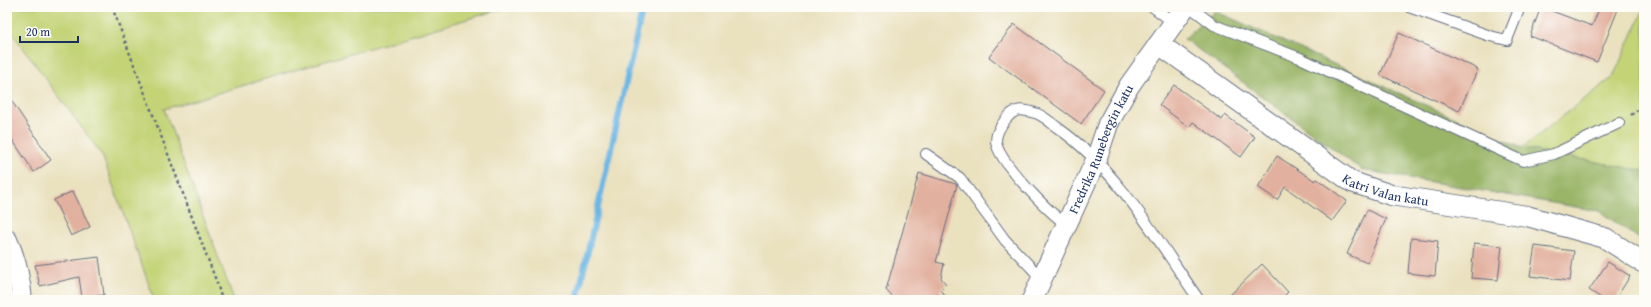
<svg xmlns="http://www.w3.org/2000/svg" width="1651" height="307" font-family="'Gentium Book Plus',serif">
<rect width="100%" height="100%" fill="#fdfcf7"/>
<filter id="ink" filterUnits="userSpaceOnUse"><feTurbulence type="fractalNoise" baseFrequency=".025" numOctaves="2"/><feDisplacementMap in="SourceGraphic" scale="8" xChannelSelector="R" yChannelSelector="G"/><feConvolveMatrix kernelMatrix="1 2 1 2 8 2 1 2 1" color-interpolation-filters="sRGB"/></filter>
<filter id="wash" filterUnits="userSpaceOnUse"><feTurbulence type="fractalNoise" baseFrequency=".012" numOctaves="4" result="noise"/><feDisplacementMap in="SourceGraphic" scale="16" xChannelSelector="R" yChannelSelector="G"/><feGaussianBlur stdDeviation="0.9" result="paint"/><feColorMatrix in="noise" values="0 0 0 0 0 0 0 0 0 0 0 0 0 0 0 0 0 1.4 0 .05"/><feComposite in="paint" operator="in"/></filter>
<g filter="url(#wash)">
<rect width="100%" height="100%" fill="#eae1bf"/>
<path fill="#c3d376" stroke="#6f816a" d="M7,7H508L164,109L234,300H152L153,296L102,155L7,26Z
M1644,9V171L1522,148L1613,77Z"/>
<path fill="#9ab567" stroke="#5a7262" d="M1215,11L1522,148L1644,171V242L1599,211L1362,170L1184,39Z"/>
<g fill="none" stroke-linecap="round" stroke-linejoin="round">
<path stroke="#6cb7e5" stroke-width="6" d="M577,300L643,7"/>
</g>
<g id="blocks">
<path fill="#e2b09f" d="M1541,7L1592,26L1600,7H1619L1597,62L1530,36Z
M1014,24L1104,90L1081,124L989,57Z
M1399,33L1478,69L1459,111L1380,75Z
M1174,85L1222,120L1225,115L1255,137L1241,157L1193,122L1189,127L1159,105Z
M7,94L51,160L34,172L7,132Z
M1277,156L1315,181L1317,179L1347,201L1332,221L1285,187L1277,200L1258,187Z
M919,173L956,184L957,185L936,262L944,264L941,278L946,284L940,290L949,300H895L886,290Z
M73,191L90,227L71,236L54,200Z
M1367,210L1386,219L1367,263L1347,254Z
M1411,238L1438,241L1435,276L1408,273Z
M1474,243L1502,246L1498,280L1471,278Z
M1535,246L1574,251L1570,281L1530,276Z
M99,257L104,295L82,298L79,277L40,286L35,265Z
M1608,262L1630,276L1615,300H1604L1589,290Z
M1262,264L1288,292L1280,300H1225Z"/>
</g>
</g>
<g filter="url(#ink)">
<use href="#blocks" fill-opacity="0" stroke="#636d80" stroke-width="1"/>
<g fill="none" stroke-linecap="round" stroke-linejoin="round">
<defs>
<path id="lane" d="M1153,7L1174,23
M1190,7L1214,25L1300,58L1523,161L1554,154L1619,123
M1409,7L1490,36L1507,40L1520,7
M926,154L960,178L1005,240L1042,279
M1067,225C1050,213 997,161 996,141C996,132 1001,125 1006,119C1015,108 1022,109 1035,113C1043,115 1051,123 1058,128C1119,171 1157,240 1199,300"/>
<g id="street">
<path id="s1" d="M1159,44L1352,182L1391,195L1527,216L1605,238L1644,263"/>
<path d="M7,240C16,259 20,279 22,300"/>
<path id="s2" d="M1032,300L1096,160L1108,124L1129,86L1185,7"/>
</g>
</defs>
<use href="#lane" stroke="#636d80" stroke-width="12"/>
<use href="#street" stroke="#636d80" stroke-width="22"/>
<path stroke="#636d80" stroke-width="2.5" stroke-dasharray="3 3" stroke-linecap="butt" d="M112,7L217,283L222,300
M1631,115L1644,106"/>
<use href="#lane" stroke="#fff" stroke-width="10"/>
<use href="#street" stroke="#fff" stroke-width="20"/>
</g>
</g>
<g text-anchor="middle" stroke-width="3" stroke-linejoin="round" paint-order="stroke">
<g font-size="13" fill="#1b2f5e" stroke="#fdfcf7">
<text dy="5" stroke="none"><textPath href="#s2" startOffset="166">Fredrika Runebergin katu</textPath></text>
<text dy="5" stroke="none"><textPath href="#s1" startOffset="272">Katri Valan katu</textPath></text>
</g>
</g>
<rect width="1651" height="307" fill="none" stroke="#fdfcf7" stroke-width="24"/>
<path d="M20 36v6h58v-6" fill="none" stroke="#1b2f5e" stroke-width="2"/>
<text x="26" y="36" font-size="12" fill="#1b2f5e" stroke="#fdfcf7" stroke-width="3" paint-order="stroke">20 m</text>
</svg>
